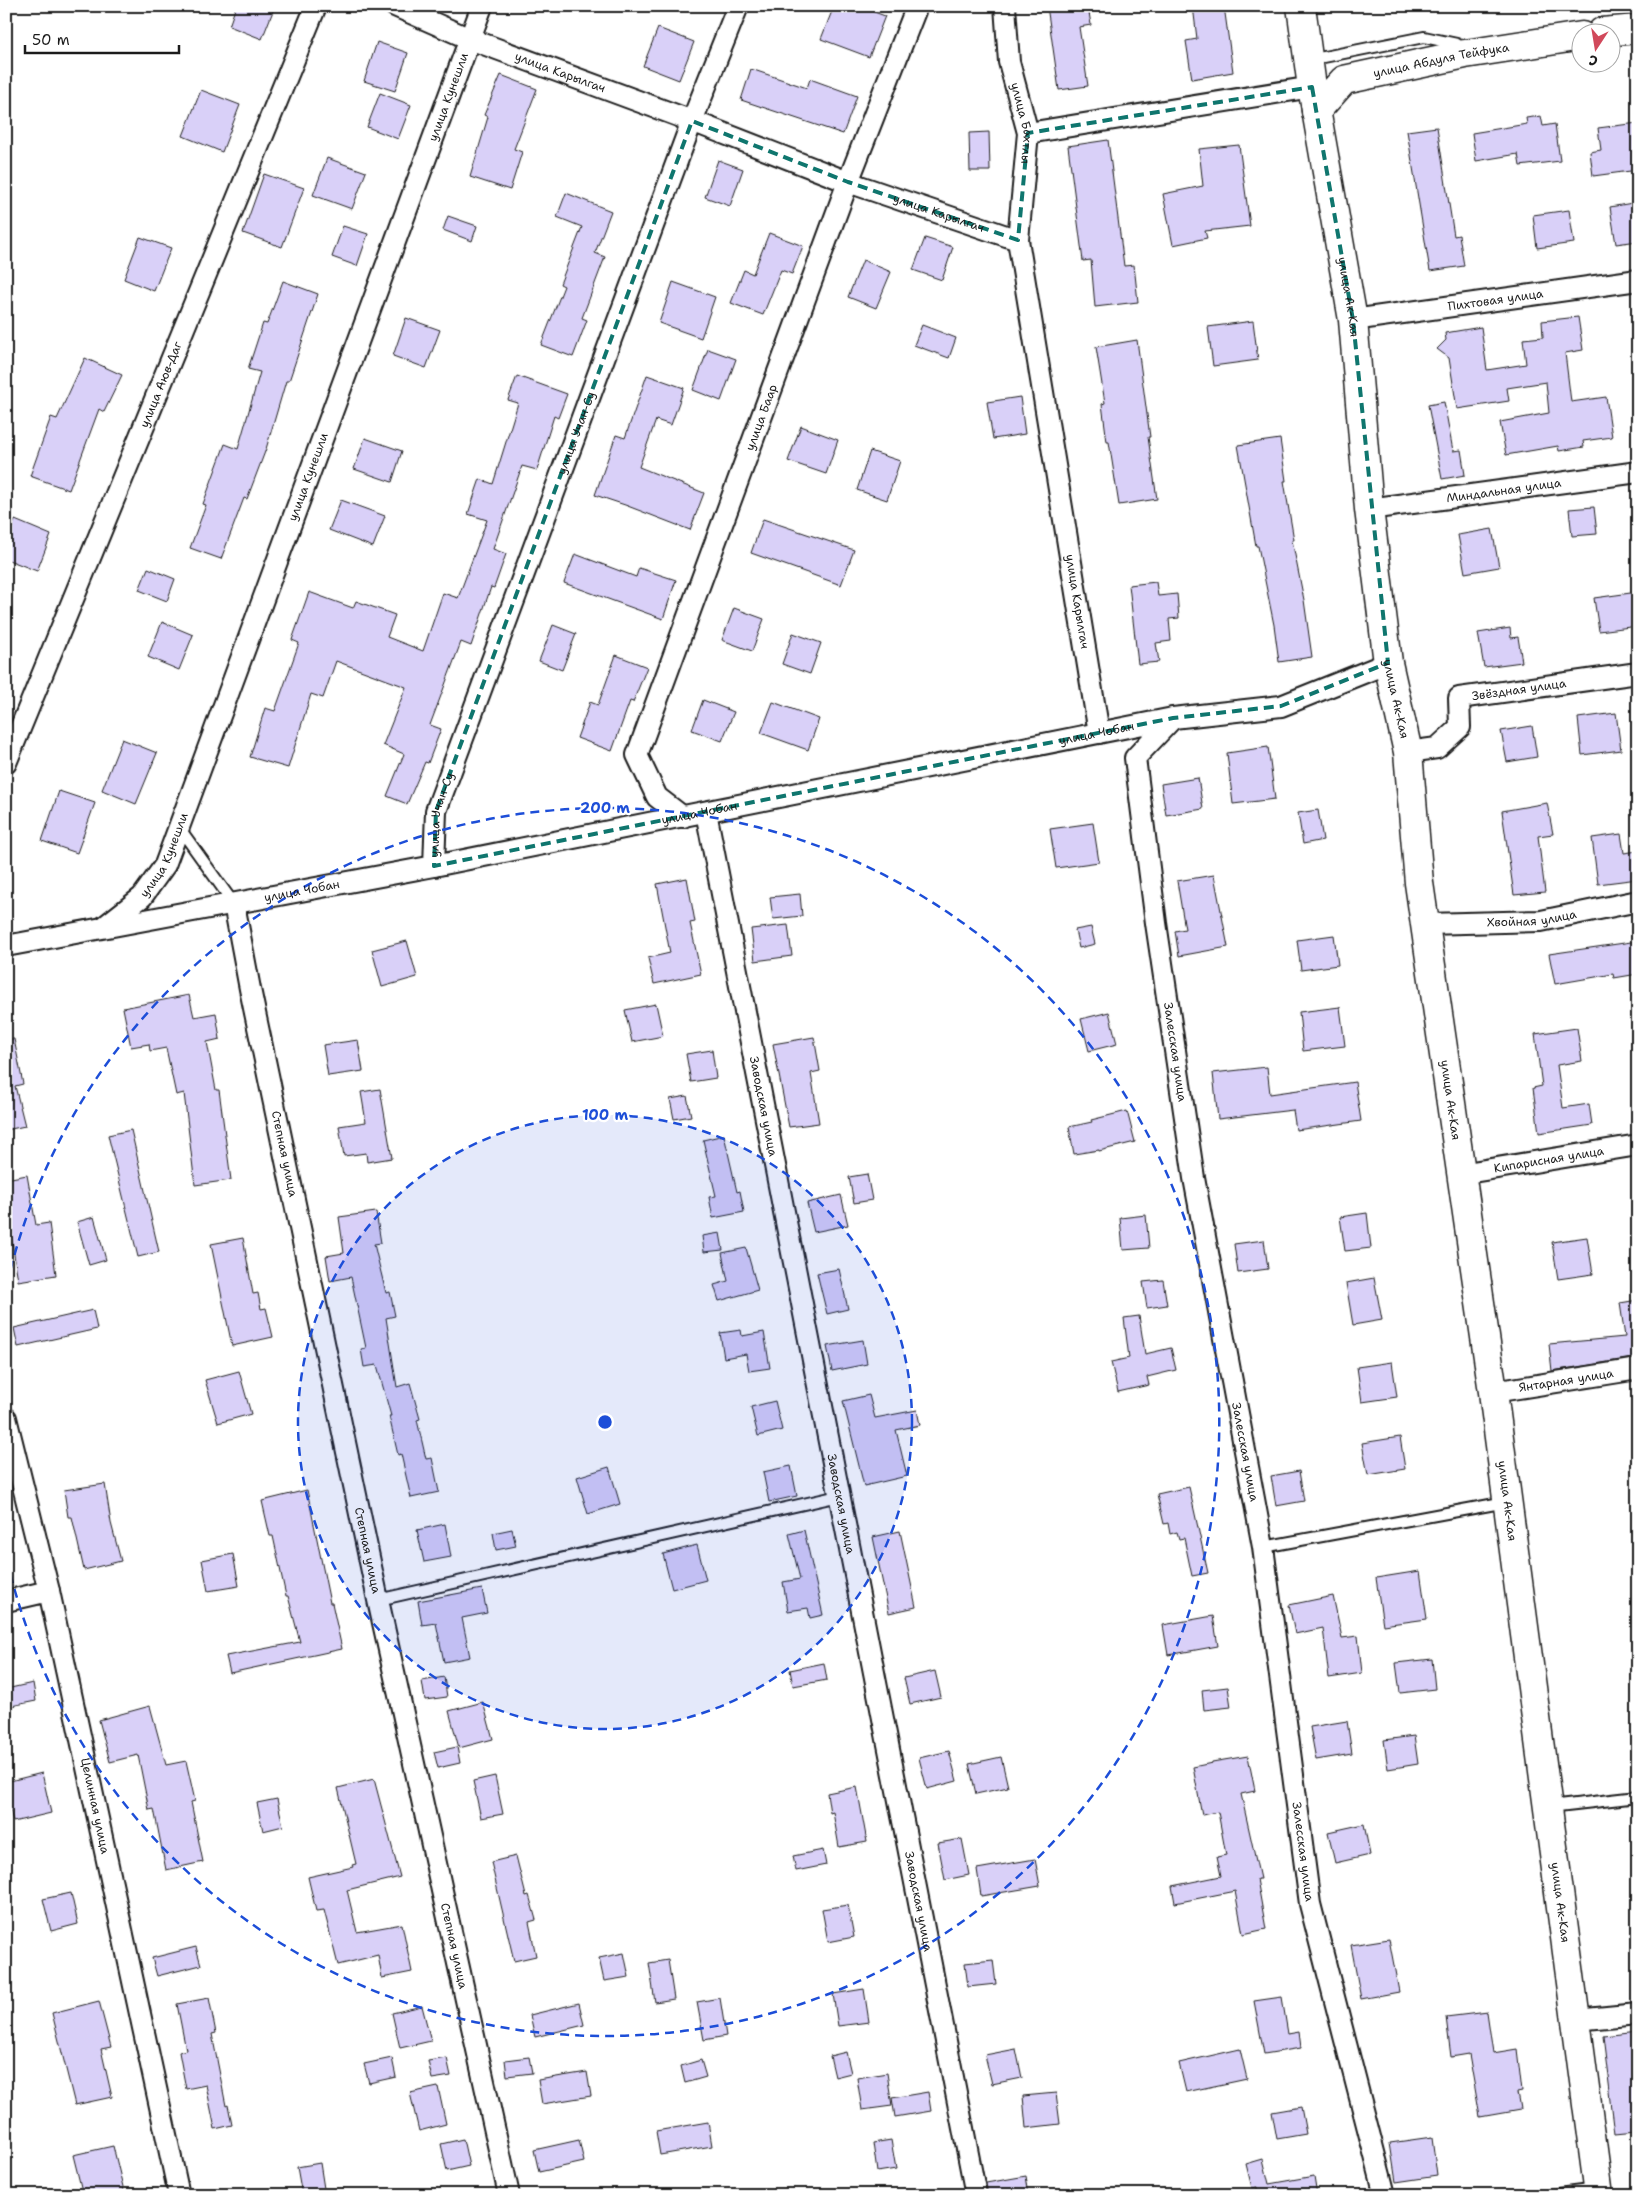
<svg xmlns="http://www.w3.org/2000/svg" width="1644" height="2201" font-family="'Shantell Sans',sans-serif">
<rect width="100%" height="100%" fill="#fff"/>
<filter id="ink" filterUnits="userSpaceOnUse"><feTurbulence type="fractalNoise" baseFrequency=".02" numOctaves="2"/><feDisplacementMap in="SourceGraphic" scale="10" xChannelSelector="R" yChannelSelector="G"/><feConvolveMatrix kernelMatrix="1 2 1 2 8 2 1 2 1" color-interpolation-filters="sRGB"/></filter>
<g filter="url(#ink)">
<path fill="#d9d0f8" stroke="#1c1c1c" d="M236,6H275L262,39L229,26Z
M834,6H858L885,16L869,57L821,39Z
M1047,6H1088L1091,25L1079,27L1088,86L1059,90Z
M1193,6H1224L1233,72L1192,79L1186,41L1197,39Z
M658,28L694,42L679,80L643,66Z
M377,42L408,53L395,91L364,81Z
M751,69L807,88L810,79L857,96L843,134L741,100Z
M501,75L537,89L514,149L522,152L510,190L470,177L488,117L484,115Z
M201,90L240,105L222,152L183,136Z
M380,93L411,105L398,139L367,127Z
M1541,116L1543,126L1555,124L1560,161L1520,166L1518,154L1476,161L1472,133L1527,124L1526,118Z
M1638,123V170L1593,176L1590,152L1601,150L1598,128Z
M1437,127L1454,236L1459,235L1464,266L1430,271L1407,131Z
M989,132L990,171H970L969,133Z
M1108,140L1124,266L1134,265L1138,302L1095,307L1091,260L1083,261L1068,146Z
M1239,145L1250,226L1205,231L1207,238L1173,245L1163,194L1203,186L1199,149Z
M327,158L366,172L352,209L313,195Z
M718,160L743,169L730,206L705,197Z
M264,174L304,188L282,247L243,233Z
M566,193L611,211L595,253L605,257L582,318L587,320L573,357L541,345L564,286L560,284L582,227L557,217Z
M1638,202V241L1616,244L1610,207Z
M1569,210L1574,243L1537,248L1533,215Z
M448,216L477,226L472,241L443,230Z
M343,226L368,234L357,266L332,257Z
M769,233L803,246L792,274L781,270L763,315L731,303L744,270L753,274Z
M140,237L171,248L154,291L124,279Z
M925,238L953,247L942,280L913,270Z
M863,260L891,272L876,308L848,297Z
M283,281L318,294L289,381H286L266,449L247,499L244,498L221,559L190,548L206,505L203,504L225,444L238,449L260,372L248,369L263,323L267,324Z
M673,282L715,297L701,338L659,323Z
M1578,317L1583,350L1565,353L1571,402L1606,397L1612,437L1583,441L1584,447L1559,451L1558,446L1506,455L1500,422L1549,413L1546,382L1507,388L1509,401L1457,409L1449,358L1437,349L1446,340L1445,333L1481,327L1487,370L1526,364L1523,339L1543,337L1542,321Z
M406,318L440,330L426,368L393,356Z
M1253,321L1258,360L1213,366L1208,327Z
M922,325L956,338L949,358L914,345Z
M1137,340L1150,437H1148L1157,499L1119,505L1109,442H1107L1102,404L1105,403L1096,347Z
M708,349L736,359L721,401L693,390Z
M85,358L122,375L104,412L99,409L69,490L30,476L51,417L57,419Z
M647,375L684,388L671,425L656,420L639,467L704,493L690,530L625,505L595,495L616,435L625,438Z
M517,376L567,394L558,418L554,416L537,470L522,466L493,549L506,554L494,588L491,587L471,646L461,642L430,725L441,729L428,763L425,762L407,804L387,796L404,754L383,745L406,687L336,661L323,698L311,694L288,768L250,757L265,708L275,711L299,643L292,640L309,592L353,608L356,601L395,615L387,637L423,651L443,593L458,598L487,520L468,514L480,479L493,484L518,403L508,400Z
M1020,397L1025,434L993,439L987,402Z
M1444,402L1453,451L1461,450L1465,475L1442,479L1428,405Z
M801,426L838,440L826,474L788,461Z
M365,438L402,451L392,482L354,469Z
M1280,439L1286,481H1284L1294,540H1292L1304,600L1312,657L1279,662L1274,625L1258,546H1256L1238,445Z
M870,451L900,461L887,500L857,490Z
M341,500L385,516L373,547L329,530Z
M1594,507L1597,534L1572,536L1569,509Z
M763,519L854,550L841,585L751,553Z
M15,520L51,535L37,571L6,559V542Z
M1492,529L1499,567L1465,573L1458,535Z
M575,554L636,577L639,568L676,580L663,619L564,583Z
M148,568L175,579L167,601L139,590Z
M1156,582L1158,596L1177,594L1179,618L1169,619L1171,641L1156,643L1159,662L1138,664L1129,585Z
M1638,592V626L1599,631L1594,598Z
M734,608L764,619L752,651L722,640Z
M162,622L193,635L179,670L148,657Z
M553,625L576,634L562,670L539,661Z
M1510,628L1511,638L1518,637L1522,662L1484,667L1478,633Z
M793,633L821,643L810,674L782,664Z
M616,655L647,667L633,702L630,701L612,751L577,738L590,702L598,705Z
M703,700L734,712L722,741L692,730Z
M773,702L819,719L808,750L761,733Z
M1616,713L1621,750L1582,755L1578,718Z
M1532,726L1537,757L1507,762L1501,731Z
M122,739L157,753L136,804L102,790Z
M1268,747L1275,799L1233,804L1227,753Z
M1198,778L1203,809L1166,815L1161,784Z
M59,791L95,803L77,853L42,841Z
M1547,803L1553,834L1538,836L1545,892L1514,895L1502,811Z
M1318,810L1323,840L1303,844L1298,813Z
M1093,823L1099,862L1056,868L1050,829Z
M1621,834L1624,853L1638,851V879L1598,884L1592,838Z
M1214,875L1228,947L1179,956L1175,931L1185,929L1177,881Z
M687,878L695,922L690,923L701,974L654,984L648,958L670,953L657,884Z
M800,894L802,916L773,919L770,897Z
M788,925L792,956L755,961L751,929Z
M1091,927L1095,944L1079,948L1075,930Z
M1334,935L1338,965L1301,970L1297,940Z
M407,941L417,977L382,987L372,950Z
M1638,941V974L1614,978L1613,974L1555,984L1549,954Z
M189,995L194,1017L216,1013L220,1039L207,1042L216,1090H219L231,1180L195,1185L184,1093L176,1095L166,1048L150,1051L149,1044L131,1047L123,1008Z
M656,1004L663,1036L632,1042L625,1010Z
M1340,1007L1345,1046L1303,1051L1299,1012Z
M1109,1012L1117,1044L1089,1051L1081,1019Z
M1577,1028L1582,1061L1557,1065L1563,1108L1589,1104L1592,1125L1539,1133L1533,1088L1542,1086L1535,1034Z
M814,1037L820,1071L811,1073L819,1123L789,1127L773,1044Z
M6,1039H14L23,1084L15,1086L25,1126L6,1130Z
M358,1040L363,1071L328,1076L323,1045Z
M712,1050L716,1078L691,1082L686,1054Z
M1267,1067L1270,1094L1355,1082L1361,1121L1296,1130L1293,1110L1218,1119L1213,1073Z
M380,1089L392,1158L367,1162L366,1153L344,1156L339,1126L366,1122L361,1092Z
M687,1096L691,1116L674,1119L670,1099Z
M1127,1111L1135,1142L1099,1151V1150L1074,1154L1069,1127L1092,1122L1091,1120Z
M131,1130L159,1252L138,1257L108,1135Z
M724,1135L737,1192L740,1191L744,1212L713,1218L709,1197L716,1196L703,1140Z
M867,1174L872,1200L854,1203L849,1177Z
M27,1175L36,1225L49,1223L56,1275L18,1281L9,1221L6,1222V1179Z
M841,1195L848,1225L814,1232L807,1203Z
M376,1212L381,1243L374,1244L386,1293L390,1292L395,1316L386,1318L397,1387L410,1383L420,1419L417,1420L426,1459L432,1458L439,1492L411,1498L401,1454L398,1455L389,1416H391L377,1365L364,1367L361,1349L366,1348L351,1277L330,1281L326,1256L344,1253L339,1217Z
M1367,1213L1371,1248L1345,1251L1340,1217Z
M1146,1215L1149,1248L1123,1250L1120,1218Z
M94,1217L106,1260L89,1265L77,1222Z
M720,1233L723,1250L704,1252L702,1236Z
M1587,1237L1593,1274L1558,1279L1552,1242Z
M243,1238L253,1294L258,1293L261,1309L266,1308L273,1337L232,1346L211,1244Z
M1264,1240L1268,1269L1238,1273L1234,1244Z
M746,1248L758,1290L719,1301L714,1285L728,1281L722,1253Z
M839,1269L848,1309L827,1314L817,1273Z
M1374,1278L1382,1320L1353,1325L1346,1283Z
M1163,1280L1167,1305L1147,1308L1143,1282Z
M1638,1300V1357L1552,1371L1549,1344L1625,1337L1620,1303Z
M93,1310L97,1329L18,1347L14,1328Z
M1139,1316L1145,1354L1171,1348L1176,1370L1147,1377L1149,1385L1118,1392L1111,1362L1129,1358L1124,1318Z
M741,1330L742,1336L764,1332L770,1368L749,1371L746,1354L724,1358L720,1333Z
M863,1340L867,1364L832,1371L827,1346Z
M1392,1362L1397,1397L1362,1402L1357,1367Z
M239,1371L251,1414L218,1423L205,1380Z
M869,1395L875,1418L917,1410L920,1425L896,1430L907,1476L864,1486L843,1401Z
M775,1401L782,1430L758,1436L751,1407Z
M1400,1437L1405,1469L1368,1475L1362,1443Z
M791,1466L797,1496L769,1502L763,1472Z
M609,1467L620,1504L588,1514L577,1477Z
M1299,1471L1304,1501L1276,1506L1271,1476Z
M105,1484L111,1523L121,1561L84,1570L72,1517H68L64,1490Z
M1189,1487L1208,1573L1192,1576L1184,1538L1179,1539L1177,1532L1170,1534L1168,1523L1164,1524L1157,1494Z
M307,1490L330,1603H332L342,1649L230,1673L226,1656L300,1642L288,1596H286L273,1536H270L262,1501Z
M445,1524L451,1557L424,1562L417,1530Z
M512,1529L516,1546L496,1550L493,1533Z
M804,1530L823,1615L810,1618L808,1608L788,1611L783,1582L800,1579L789,1534Z
M900,1531L916,1607L889,1613L873,1537Z
M697,1545L706,1580L672,1589L663,1554Z
M233,1554L239,1586L208,1591L202,1560Z
M1420,1571L1427,1619L1383,1625L1376,1578Z
M482,1589L487,1613L462,1618L470,1657L444,1662L436,1623L422,1625L418,1601Z
M1333,1596L1342,1638L1358,1636L1362,1673L1329,1678L1323,1628L1295,1634L1289,1605Z
M1213,1616L1218,1646L1168,1655L1163,1625Z
M1432,1659L1435,1689L1400,1693L1396,1663Z
M824,1663L827,1680L793,1686L790,1670Z
M935,1671L941,1697L910,1704L904,1678Z
M444,1677L447,1697L425,1700L422,1681Z
M33,1683L36,1701L6,1707V1689Z
M1228,1687L1231,1707L1204,1710L1202,1690Z
M483,1702L493,1739L459,1748L449,1711Z
M150,1706L166,1765L186,1761L195,1801L191,1802L203,1862L166,1870L154,1809L149,1810L138,1755L110,1762L99,1720Z
M1347,1721L1352,1754L1316,1760L1310,1727Z
M1414,1736L1418,1764L1388,1769L1384,1740Z
M457,1747L460,1763L438,1768L434,1752Z
M949,1751L957,1781L927,1789L919,1758Z
M1248,1756L1255,1791L1241,1794L1260,1879H1257L1266,1929L1243,1934L1235,1891L1175,1903L1172,1886L1221,1876L1217,1857L1226,1855L1218,1812L1202,1815L1193,1767L1212,1763V1762Z
M1001,1757L1008,1787L976,1794L969,1764Z
M42,1773L51,1813L13,1822L6,1792V1782Z
M495,1776L503,1814L481,1818L473,1781Z
M374,1779L400,1877L347,1890L357,1932L402,1924L412,1972L382,1978L378,1955L338,1965L324,1910L316,1911L308,1877L353,1867L352,1865L356,1864L338,1788Z
M857,1787L867,1842L839,1847L833,1812L830,1813L827,1793Z
M277,1799L283,1826L263,1831L257,1803Z
M1364,1824L1370,1855L1335,1863L1328,1832Z
M962,1839L969,1875L945,1880L938,1843Z
M823,1850L826,1865L796,1871L793,1856Z
M516,1856L526,1896L529,1895L536,1920L529,1922L536,1956L514,1961L491,1862Z
M1035,1859L1040,1886L981,1896L977,1869Z
M71,1893L78,1924L51,1931L43,1899Z
M848,1905L854,1937L828,1942L822,1909Z
M1389,1939L1399,1992L1361,1999L1351,1945Z
M196,1947L201,1965L157,1976L152,1958Z
M624,1953L629,1977L604,1981L599,1958Z
M668,1960L674,1999L655,2002L649,1963Z
M993,1960L996,1984L968,1987L965,1963Z
M864,1989L869,2022L838,2026L833,1994Z
M1282,1997L1288,2034L1299,2032L1301,2048L1264,2054L1254,2001Z
M209,1998L216,2033L212,2034L226,2106L228,2105L232,2125L215,2129L206,2085L186,2089L179,2052L186,2050L177,2004Z
M720,1998L726,2036L704,2040L697,2002Z
M99,2001L111,2047L101,2049L112,2097L75,2105L52,2013Z
M579,2003L584,2025L535,2037L530,2015Z
M422,2006L431,2041L400,2048L392,2013Z
M1487,2012L1493,2053L1517,2049L1522,2092L1517,2093L1520,2110L1480,2117L1469,2054L1451,2057L1446,2017Z
M1638,2032V2127L1636,2131L1615,2133L1603,2036Z
M1016,2049L1022,2078L992,2084L985,2055Z
M1240,2049L1247,2079L1186,2092L1179,2063Z
M846,2052L851,2073L835,2077L830,2056Z
M529,2057L532,2073L507,2076L505,2060Z
M392,2058L396,2077L369,2083L364,2064Z
M447,2058L451,2076L432,2079L428,2061Z
M701,2060L706,2077L685,2083L681,2066Z
M587,2072L591,2096L542,2104L538,2080Z
M887,2073L892,2106L862,2110L857,2078Z
M438,2087L446,2124L419,2131L410,2093Z
M928,2092L931,2111L895,2117L892,2098Z
M1056,2093L1060,2124L1026,2128L1023,2096Z
M1301,2107L1306,2134L1277,2139L1272,2112Z
M708,2122L712,2146L660,2155L656,2131Z
M1432,2137L1437,2176L1396,2182L1390,2143Z
M463,2139L469,2166L447,2171L441,2144Z
M579,2140L584,2162L539,2172L534,2150Z
M891,2140L896,2169L877,2172L873,2143Z
M113,2146L125,2195H83L73,2155Z
M1263,2159L1269,2184L1314,2176L1317,2195H1257V2187L1252,2188L1246,2164Z
M320,2163L325,2195H302L297,2167Z
M1026,2176L1029,2195H988L986,2183Z"/>
<g fill="none" stroke-linecap="round" stroke-linejoin="round">
<defs>
<path id="lane" d="M1309,60L1424,37L1457,44L1461,49
M178,826L234,904
M1263,1547L1506,1502
M378,1600L839,1496
M1549,1807L1638,1797
M1550,2195L1597,2189"/>
<g id="street">
<path id="s1" d="M395,6L470,39L692,121L848,182L1018,240L1099,733"/>
<path id="s2" d="M1005,6L1009,62L1028,133L1018,240"/>
<path d="M1028,133L1312,87"/>
<path id="s3" d="M1353,320L1638,280"/>
<path id="s4" d="M1369,509L1638,472"/>
<path id="s5" d="M1173,718L1135,758L1156,923L1194,1178L1263,1547L1310,1904L1385,2195"/>
<path id="s6" d="M1408,752L1437,748L1460,727L1459,698L1638,673"/>
<path id="s7" d="M6,763L316,6"/>
<path id="s8" d="M706,812L976,2195"/>
<path id="s9" d="M683,817L657,797L637,755L848,182L917,6"/>
<path id="s10" d="M434,866L436,811L692,121L738,6"/>
<path id="s11" d="M234,904L250,989L378,1600L509,2195"/>
<path id="s12" d="M1426,924L1541,921L1638,901"/>
<path id="s13" d="M105,926L142,897L165,865L482,6"/>
<path id="s14" d="M6,946L434,866L1173,718L1281,706L1388,663"/>
<path id="s15" d="M1460,1174L1638,1145"/>
<path id="s16" d="M1493,1392L1638,1369"/>
<path id="s17" d="M6,1418L49,1591L179,2195"/>
<path d="M6,1601L49,1591"/>
<path d="M1576,2020L1638,2014"/>
</g>
<g id="secondary">
<path id="s18" d="M1301,6L1312,87L1353,320L1369,509L1388,663L1408,752L1419,883L1493,1392L1599,2195"/>
<path d="M1602,32L1638,29"/>
<path id="s19" d="M1316,111L1344,80L1465,54L1582,36"/>
</g>
</defs>
<use href="#lane" stroke="#1c1c1c" stroke-width="14"/>
<use href="#street" stroke="#1c1c1c" stroke-width="24"/>
<use href="#secondary" stroke="#1c1c1c" stroke-width="31"/>
<use href="#lane" stroke="#fff" stroke-width="10"/>
<use href="#street" stroke="#fff" stroke-width="20"/>
<use href="#secondary" stroke="#fff" stroke-width="28"/>
</g>
</g>
<path fill="none" stroke="#0f766e" stroke-width="4" stroke-dasharray="10 6" stroke-linejoin="round" d="M1312,87L1353,320L1388,663L1281,706L1173,718L434,866L436,811L692,121L848,182L1018,240L1028,133Z"/>
<circle cx="605" cy="1422" r="307" fill="#1d4ed8" fill-opacity=".12"/>
<g fill="none" stroke="#1d4ed8" stroke-width="2.5" stroke-dasharray="9 6">
<circle cx="605" cy="1422" r="307"/>
<path d="M7 1284A614 614 0 1 1 7 1560"/>
</g>
<g text-anchor="middle" stroke-width="4.5" stroke-linejoin="round" paint-order="stroke">
<g font-size="12" fill="#1c1c1c" stroke="#fff">
<text dy="4" stroke="none"><textPath href="#s19" startOffset="141">улица Абдуля Тейфука</textPath></text>
<text dy="4" stroke="none"><textPath href="#s1" startOffset="178">улица Карылгач</textPath></text>
<text dy="4" stroke="none"><textPath href="#s13" startOffset="905">улица Кунешли</textPath></text>
<text dy="4" stroke="none"><textPath href="#s2" startOffset="119">улица Бахтлы</textPath></text>
<text dy="4" stroke="none"><textPath href="#s1" startOffset="582">улица Карылгач</textPath></text>
<text dy="4" stroke="none"><textPath href="#s18" startOffset="295">улица Ак-Кая</textPath></text>
<text dy="4" stroke="none"><textPath href="#s3" startOffset="144">Пихтовая улица</textPath></text>
<text dy="4" stroke="none"><textPath href="#s7" startOffset="409">улица Аюв-Даг</textPath></text>
<text dy="4" stroke="none"><textPath href="#s9" startOffset="439">улица Баар</textPath></text>
<text dy="4" stroke="none"><textPath href="#s10" startOffset="458">улица Учан-Су</textPath></text>
<text dy="4" stroke="none"><textPath href="#s13" startOffset="500">улица Кунешли</textPath></text>
<text dy="4" stroke="none"><textPath href="#s4" startOffset="136">Миндальная улица</textPath></text>
<text dy="4" stroke="none"><textPath href="#s1" startOffset="1032">улица Карылгач</textPath></text>
<text dy="4" stroke="none"><textPath href="#s6" startOffset="150">Звёздная улица</textPath></text>
<text dy="4" stroke="none"><textPath href="#s18" startOffset="700">улица Ак-Кая</textPath></text>
<text dy="4" stroke="none"><textPath href="#s14" startOffset="1111">улица Чобан</textPath></text>
<text dy="4" stroke="none"><textPath href="#s14" startOffset="706">улица Чобан</textPath></text>
<text dy="4" stroke="none"><textPath href="#s10" startOffset="52">улица Учан-Су</textPath></text>
<text dy="4" stroke="none"><textPath href="#s13" startOffset="95">улица Кунешли</textPath></text>
<text dy="4" stroke="none"><textPath href="#s14" startOffset="301">улица Чобан</textPath></text>
<text dy="4" stroke="none"><textPath href="#s12" startOffset="106">Хвойная улица</textPath></text>
<text dy="4" stroke="none"><textPath href="#s5" startOffset="352">Залесская улица</textPath></text>
<text dy="4" stroke="none"><textPath href="#s18" startOffset="1105">улица Ак-Кая</textPath></text>
<text dy="4" stroke="none"><textPath href="#s8" startOffset="300">Заводская улица</textPath></text>
<text dy="4" stroke="none"><textPath href="#s11" startOffset="255">Степная улица</textPath></text>
<text dy="4" stroke="none"><textPath href="#s15" startOffset="90">Кипарисная улица</textPath></text>
<text dy="4" stroke="none"><textPath href="#s16" startOffset="74">Янтарная улица</textPath></text>
<text dy="4" stroke="none"><textPath href="#s5" startOffset="758">Залесская улица</textPath></text>
<text dy="4" stroke="none"><textPath href="#s18" startOffset="1510">улица Ак-Кая</textPath></text>
<text dy="4" stroke="none"><textPath href="#s8" startOffset="705">Заводская улица</textPath></text>
<text dy="4" stroke="none"><textPath href="#s11" startOffset="660">Степная улица</textPath></text>
<text dy="4" stroke="none"><textPath href="#s17" startOffset="398">Целинная улица</textPath></text>
<text dy="4" stroke="none"><textPath href="#s5" startOffset="1162">Залесская улица</textPath></text>
<text dy="4" stroke="none"><textPath href="#s8" startOffset="1110">Заводская улица</textPath></text>
<text dy="4" stroke="none"><textPath href="#s18" startOffset="1915">улица Ак-Кая</textPath></text>
<text dy="4" stroke="none"><textPath href="#s11" startOffset="1065">Степная улица</textPath></text>
</g>
</g>
<circle cx="605" cy="1422" r="8" fill="#1d4ed8" stroke="#fff" stroke-width="2.5"/>
<g font-size="15" text-anchor="middle" font-weight="bold" fill="#1d4ed8" stroke="#fff" stroke-width="4.5" stroke-linejoin="round" paint-order="stroke">
<text x="605" y="813">200 m</text>
<text x="605" y="1120">100 m</text>
</g>
<rect width="1644" height="2201" fill="none" stroke="#fff" stroke-width="25"/>
<rect x="12" y="12" width="1619" height="2176" fill="none" stroke="#1c1c1c" stroke-width="2" filter="url(#ink)"/>
<g transform="translate(1596 48) rotate(192)"><circle r="24" fill="#ffffff" stroke="#a4a4a4"/>
<path d="M0-4L9 19L0 12L-9 19Z" fill="#d1495b"/>
<text y="-8" font-size="14" font-weight="bold" text-anchor="middle" fill="#1c1c1c">С</text>
</g>
<path d="M25 45v8h154v-8" fill="none" stroke="#1c1c1c" stroke-width="2.5"/>
<text x="32" y="45" font-size="15" fill="#1c1c1c" stroke="#ffffff" stroke-width="4" paint-order="stroke">50 m</text>
</svg>
